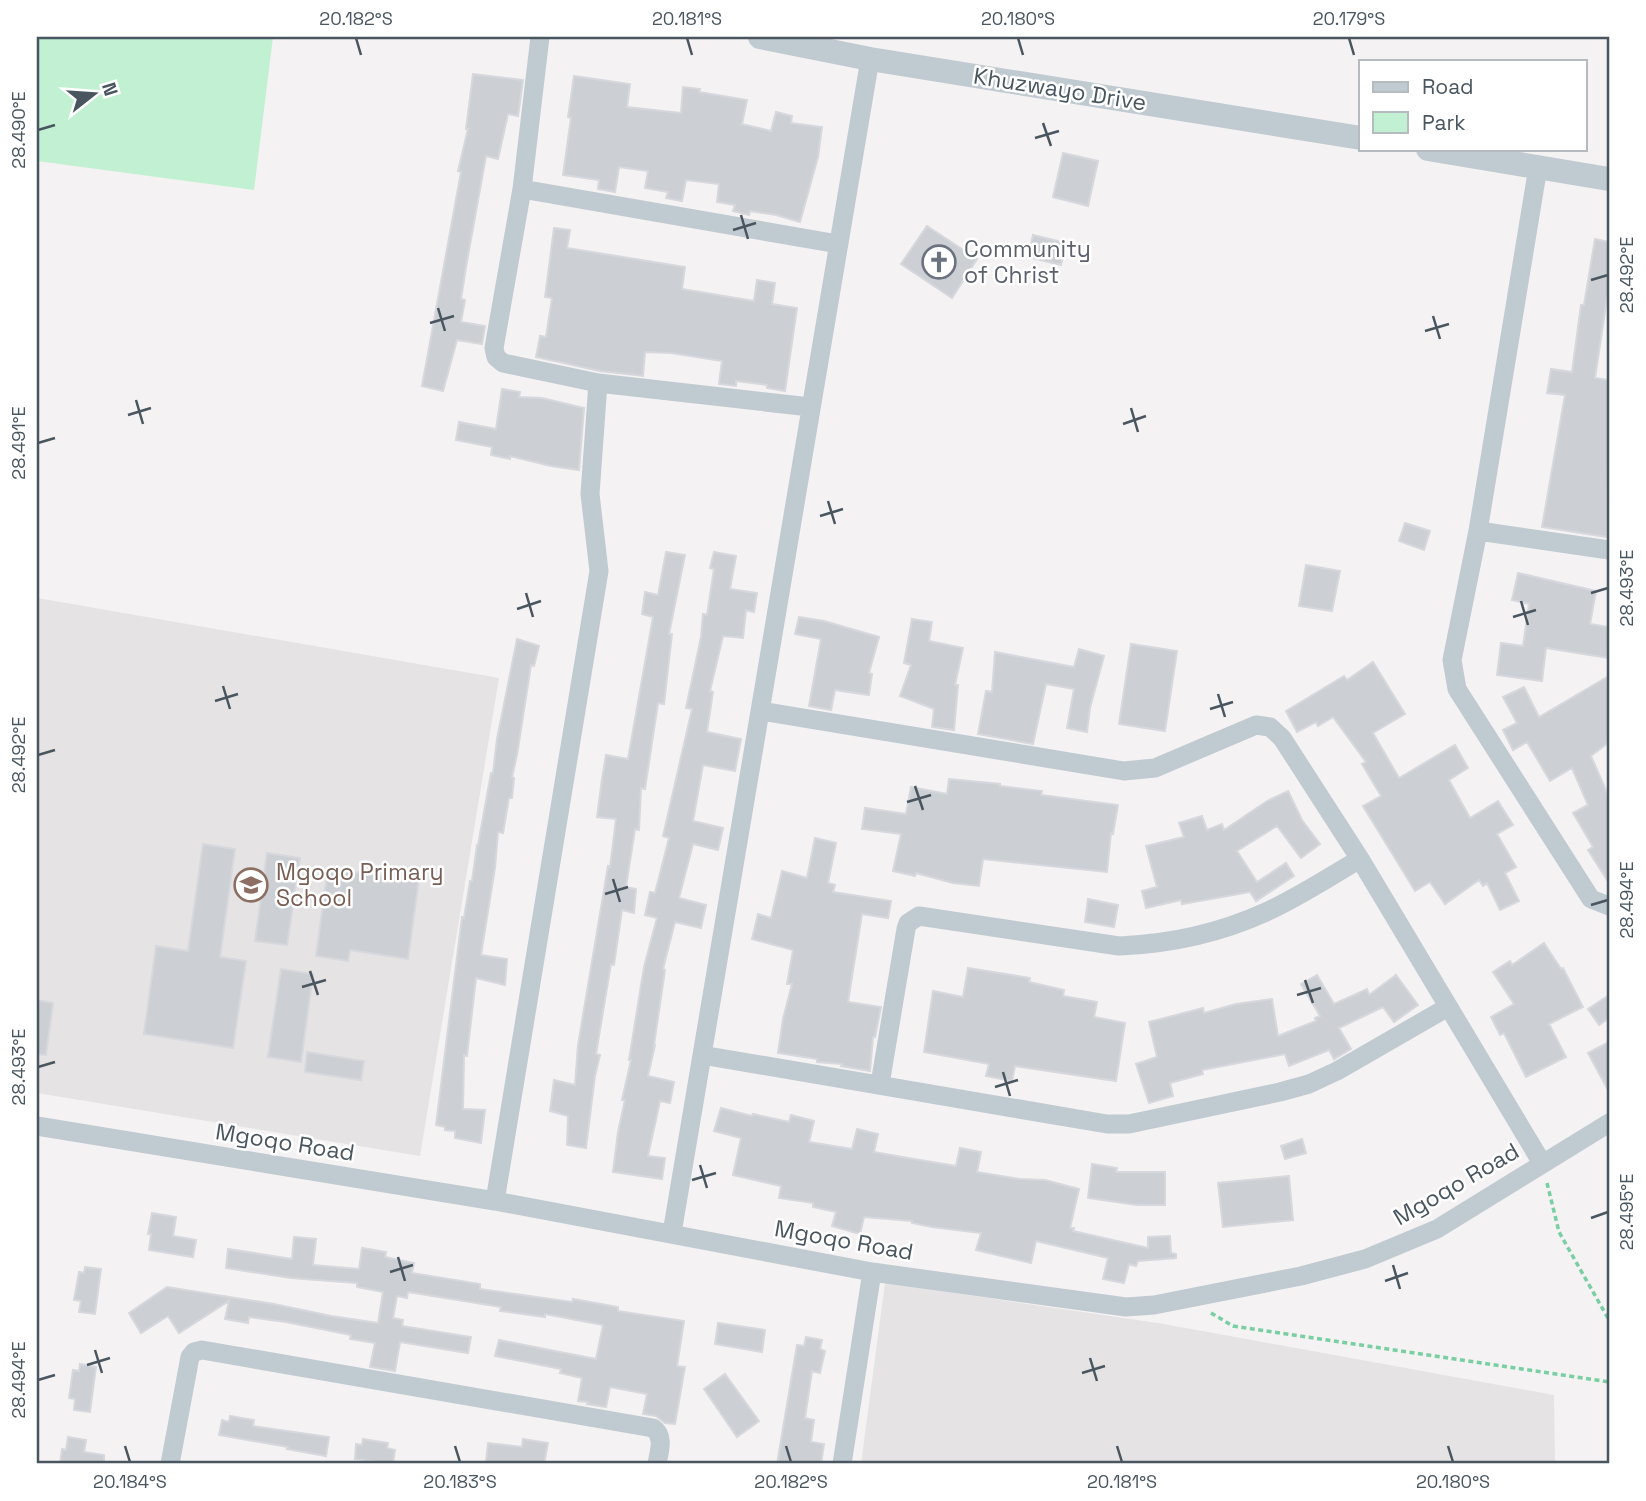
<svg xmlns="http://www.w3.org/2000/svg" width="1646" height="1501" font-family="'Space Grotesk',sans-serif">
<rect width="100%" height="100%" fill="#f4f2f2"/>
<path fill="#e5e3e4" d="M37,598L499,678L420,1156L37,1093Z
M885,1283L1158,1323L1554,1395L1555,1464H861Z"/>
<path fill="#c1f1d2" d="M37,37H273L254,190L37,161Z"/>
<path fill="#cccfd4" stroke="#d6d8dd" stroke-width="2" d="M473,74L523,80L518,116L508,114L498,159L486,156L466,267L461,299L465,300L461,322L485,326L482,344L457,340L443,391L422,386L461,172L458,171L468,129H466Z
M574,76L630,84L627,107L681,113L683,87L700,89L699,92L747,100L742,124L771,131L776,112L792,116L791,123L822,127L818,157L800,222L776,215L750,211L749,215L733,211L735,205L717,202L719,184L686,180L682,201L666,198L668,192L645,188L648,171L619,167L615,192L598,189L599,180L563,175L571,118L568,117Z
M1063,153L1098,161L1088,206L1053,197Z
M927,226L977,259L952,298L901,264Z
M554,228L570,230L567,248L685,267L682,289L754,301L757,280L775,283L772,304L797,308L785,391L767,388V385L736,381V386L719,384L722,361L671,353L645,352L643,376L600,371L536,357L540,336L546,337L552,298L545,297Z
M1033,235L1066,243L1061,265L1028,257Z
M1595,239L1609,242V298H1607L1595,378L1609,380L1607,537L1542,527L1565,395L1547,393L1551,369L1572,372L1581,305H1584Z
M502,389L520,392L519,397L542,398L584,408L579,470L551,466L510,456V459L491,455L492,447L456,440L459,422L496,429Z
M1405,523L1430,531L1424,550L1399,541Z
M666,552L685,555L669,634H672L664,704L658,703L645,789L641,788L639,830L635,829L626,887L636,889L634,913L622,910L614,965L611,964L596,1054L600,1055L595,1076L586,1148L567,1145L568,1116L550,1111L554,1080L575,1085L578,1045L608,866L610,867L616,819L597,817L602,779L606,755L628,759L653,617L642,614L645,592L658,595Z
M714,552L736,556L730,589L757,593L754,612L746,610L743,638L723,636L710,691L713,692L707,732L741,739L735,771L703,765L693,821L723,828L718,850L693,844L679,898L706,905L701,928L675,922L663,969L665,970L654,1045H655L648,1076L674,1082L670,1103L660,1101L648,1156L665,1158L662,1179L613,1172L618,1132L625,1100H622L631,1060H629L644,967L657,918L645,915L650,892L655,893L669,838L663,836L692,709L686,708L701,637L703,614L707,615L714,569L710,568Z
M1306,565L1340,571L1332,611L1299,606Z
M1518,573L1596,591L1590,624L1609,627V658L1546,648L1542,681L1497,675L1501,643L1523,646L1529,604L1512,600Z
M799,617L824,621L879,637L869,673L872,674L869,695L835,690L831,710L809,706L821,639L795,634Z
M912,619L932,622L929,641L963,648L955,685H958L954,730L932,727L934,709L900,696L911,665L904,663Z
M517,639L539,646L534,666L531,665L517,755L512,777L514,778L512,798H509L503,833L498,832L495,868L481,955L507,959L505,985L476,978L467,1056L464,1055L463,1109L485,1110L481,1143L455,1138V1131L445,1130V1127L436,1125L462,917L464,918L470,881H472L477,845H478L491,773H493L497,739Z
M1131,644L1177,651L1165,731L1119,724Z
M1079,649L1104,656L1090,708L1087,732L1067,728L1074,689L1046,684L1033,744L978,734L986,691L992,692L995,652L1074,667Z
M1373,662L1405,714L1373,733L1399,778L1455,745L1468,768L1449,780L1470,818L1498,801L1513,825L1497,834L1516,867L1505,873L1519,901L1500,910L1487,883L1483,886L1479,880L1445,904L1430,882L1415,891L1363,806L1381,796L1362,764L1366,762L1333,717L1318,726L1316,722L1297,732L1286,711L1344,676L1347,680Z
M1609,676V742L1591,756L1609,797V883L1588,850L1593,847L1573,813L1588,805L1572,768L1550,781L1527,742L1513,750L1503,730L1517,723L1503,697L1524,687L1539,717Z
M949,779L1000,784V786L1042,791L1041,795L1118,805L1113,834L1111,833L1107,872L983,859L979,886L953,883L916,873L915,876L893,871L901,834L862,829L865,808L906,814L911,787L947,794Z
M1288,791L1302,820L1320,844L1301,858L1277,826L1237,851L1257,882L1286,863L1294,876L1256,901L1250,892L1182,904L1181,900L1146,908L1142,891L1157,887L1146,846L1184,837L1179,823L1202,816L1207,830L1222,824L1224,830L1267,801Z
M815,838L836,843L828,883L835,885L833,892L891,901L888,918L862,914L848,1002L881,1007L875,1037H873L870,1071L841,1066L842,1064L817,1062V1059L778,1053L783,1019L792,984H787L793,950L752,939L758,914L771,918L782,871L807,878Z
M203,844L235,849L220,957L246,961L233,1048L144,1034L156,946L188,951Z
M267,853L300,858L287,945L255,941Z
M388,867L420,871L408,959L350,950L348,961L316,956L328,868L386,877Z
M1088,899L1118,905L1114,927L1085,922Z
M1544,943L1561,969L1563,968L1583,1007L1549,1024L1566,1057L1526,1077L1504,1033L1500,1035L1491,1017L1514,1004L1493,972L1510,961L1512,965Z
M968,968L1030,978L1029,982L1064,990L1063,996L1097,1002L1094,1017L1125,1023L1116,1081L1015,1066L1012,1081L986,1076L989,1064L924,1052L933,991L963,997Z
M281,969L313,974L301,1062L268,1057Z
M1317,975L1334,1004L1367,989L1369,995L1396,975L1418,1005L1394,1022L1383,1007L1339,1028L1351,1049L1334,1059L1329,1050L1289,1066L1285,1054L1202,1070L1203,1074L1170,1083L1173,1096L1149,1103L1136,1064L1157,1057L1149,1022L1203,1008L1204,1013L1236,1004L1272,999L1278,1036L1316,1021L1315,1018L1320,1016L1301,984Z
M1609,995V1018L1599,1025L1588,1009Z
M37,1000L53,1003L46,1055L37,1054Z
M1609,1042V1092L1588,1053Z
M307,1052L364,1061L361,1080L305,1072Z
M721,1108L752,1116L753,1114L789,1122L791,1115L814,1121L809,1142L852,1149L857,1129L878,1134L874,1152L908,1158L956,1166L960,1148L981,1152L977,1172L1020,1179L1045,1180L1079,1189L1070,1228H1074L1073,1231L1148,1248V1237L1170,1236L1171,1253L1176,1254V1258L1138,1261L1136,1266L1129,1264L1124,1283L1103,1279L1108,1258L1036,1241L1031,1263L976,1250L981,1233L932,1227L912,1223V1221L864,1217L860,1234L832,1226L836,1212L813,1207V1203L779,1198L781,1186L733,1175L741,1138L714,1131Z
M1302,1139L1306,1153L1285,1159L1281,1146Z
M1092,1164L1117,1168L1116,1172H1165V1205H1137L1088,1198Z
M1289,1176L1293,1220L1223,1227L1218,1183Z
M152,1213L176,1217L173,1236L196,1240L193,1257L149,1250L151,1234H148Z
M294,1237L316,1239L313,1265L359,1269L362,1248L386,1252L385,1257L414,1263L412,1273L480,1284V1289L572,1302L573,1299L618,1307V1311L684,1321L677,1366L685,1367L675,1424L665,1423L656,1416L643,1414L647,1394L610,1387L606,1407L587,1404L588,1402L578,1401L582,1378L560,1373L561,1369L495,1356L499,1340L596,1359L603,1325L545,1314V1317L500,1311L501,1307L408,1292L407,1298L397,1296L393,1318L403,1320L402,1326L471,1337L468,1353L400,1342L395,1371L370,1367L375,1343L350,1339L351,1335L286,1322L249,1317L248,1323L225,1319L229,1301L179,1333L168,1316L141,1333L129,1313L167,1287L274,1304L331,1316L378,1323L383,1292L357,1287V1283L291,1278L226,1268L228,1249L292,1259Z
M85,1267L101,1269L95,1314L79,1312L81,1301L74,1300L79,1272L84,1273Z
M718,1323L765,1330L762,1352L715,1344Z
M806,1337L822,1340L820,1349L825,1351L820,1373L812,1371L805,1418L814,1420L811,1442L824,1444L821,1464H777L797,1345L804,1346Z
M80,1364L96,1367L90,1412L74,1410L75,1399L69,1398L73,1370L79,1371Z
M725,1374L759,1421L737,1437L704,1389Z
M230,1416L254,1420L253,1426L329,1437L326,1456L287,1449L288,1447L219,1435L222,1420L229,1422Z
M68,1437L86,1440L84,1452L104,1455V1464H60L62,1449L66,1450Z
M363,1439L388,1443L387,1448L395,1450L393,1464L355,1459L356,1444L362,1445Z
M523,1439L548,1443L544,1464L486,1462L488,1443L522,1447Z"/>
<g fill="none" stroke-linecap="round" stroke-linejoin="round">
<path stroke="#79cfa2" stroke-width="3.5" stroke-dasharray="5 3.5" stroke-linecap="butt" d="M1547,1183L1559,1232L1609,1320
M1211,1313L1233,1326L1609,1382"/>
<path stroke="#c0cad1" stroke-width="19" d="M540,37L522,189L494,348L496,357L503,363L598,383L810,407
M1538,167L1478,531L1452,660L1457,689L1591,899L1609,906
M522,189L838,244
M1478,531L1609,550
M761,711L1124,771L1155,768L1256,725L1270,727L1282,738L1360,859L1542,1163
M702,1055L1107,1124H1129L1280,1092L1309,1084L1337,1071L1448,1007
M880,1084L906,929L908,923L919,916L1119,946C1169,944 1220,933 1266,912C1299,897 1329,877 1360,859
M37,1126L495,1201L872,1272L1126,1307L1154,1305L1301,1276L1365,1259L1437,1229L1609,1123
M495,1201L599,571L590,494L598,383
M672,1233L870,59
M170,1464L190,1357L194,1352L202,1350L653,1428C665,1436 659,1452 657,1464
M842,1464L872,1272"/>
<path stroke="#c0cad1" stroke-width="24" d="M760,37L870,59L1361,138
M1428,149L1609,179"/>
</g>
<path fill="none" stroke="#495660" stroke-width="2.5" d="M356,38L361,55M687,38L692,55M1018,38L1023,55M1349,38L1354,55M1043,123L1051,146M38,130L55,125M1035,138L1059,131M741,215L748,239M733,230L756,223M1591,280L1608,275M438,308L445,331M1433,316L1440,339M430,323L454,316M1425,331L1449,324M136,400L143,424M1131,408L1138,432M128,415L151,408M1123,424L1146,416M38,443L55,438M828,501L835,524M820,516L843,509M526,593L533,617M1591,593L1608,588M1521,601L1528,625M517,609L541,601M1513,617L1536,610M223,686L230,709M1218,694L1225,717M215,701L238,694M1210,709L1233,702M38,755L55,750M915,786L923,810M907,802L931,795M613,879L620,902M605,894L628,887M1591,905L1608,900M310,971L318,995M1305,980L1313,1003M302,987L326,980M1297,995L1321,988M38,1067L55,1062M1003,1072L1010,1096M995,1087L1018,1080M700,1165L707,1188M692,1180L716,1173M1591,1218L1608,1212M398,1257L405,1281M1393,1265L1400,1289M390,1272L413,1265M1385,1281L1408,1273M95,1350L102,1373M1090,1358L1097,1381M87,1365L110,1358M1082,1373L1105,1366M38,1380L55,1375M125,1446L130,1462M455,1446L460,1462M786,1446L791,1462M1117,1446L1122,1462M1448,1446L1453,1462"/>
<defs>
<symbol id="church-ring" viewBox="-11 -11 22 22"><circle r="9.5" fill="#fff" stroke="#6b7280" stroke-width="1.5"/><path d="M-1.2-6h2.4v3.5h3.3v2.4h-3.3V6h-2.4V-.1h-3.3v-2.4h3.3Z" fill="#6b7280"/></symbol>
<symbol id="school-ring" viewBox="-11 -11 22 22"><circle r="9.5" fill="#fff" stroke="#8d6e63" stroke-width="1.5"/><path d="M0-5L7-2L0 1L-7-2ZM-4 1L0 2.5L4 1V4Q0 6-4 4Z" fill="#8d6e63"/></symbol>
</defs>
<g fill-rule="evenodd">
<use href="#church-ring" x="920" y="243" width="38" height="38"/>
<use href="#school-ring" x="232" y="866" width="38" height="38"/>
</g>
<g text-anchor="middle" stroke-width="5" stroke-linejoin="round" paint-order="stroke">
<g font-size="23" fill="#495660" stroke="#fff">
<text transform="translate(1060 89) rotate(9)" y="8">Khuzwayo Drive</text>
<text transform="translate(285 1142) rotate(9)" y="8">Mgoqo Road</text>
<text transform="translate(1456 1184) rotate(-30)" y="8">Mgoqo Road</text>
<text transform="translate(844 1240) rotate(10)" y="8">Mgoqo Road</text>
</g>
<g font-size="23" fill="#5b616d" stroke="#fff" text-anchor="start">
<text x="964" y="257">Community<tspan x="964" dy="26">of Christ</tspan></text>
</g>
<g font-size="23" fill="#785e54" stroke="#fff" text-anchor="start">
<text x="276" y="880">Mgoqo Primary<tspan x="276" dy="26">School</tspan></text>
</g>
</g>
<rect width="1646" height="1501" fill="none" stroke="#ffffff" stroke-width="77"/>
<rect x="1359" y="60" width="228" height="91" fill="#ffffff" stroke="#b6bbbf" stroke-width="2"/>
<rect x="1373" y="82" width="35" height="10" fill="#c0cad1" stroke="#b6bbbf" stroke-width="2"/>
<text x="1422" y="94" font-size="21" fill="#495660">Road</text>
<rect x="1373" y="112" width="35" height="21" fill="#c1f1d2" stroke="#b6bbbf" stroke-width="2"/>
<text x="1422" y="130" font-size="21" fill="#495660">Park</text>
<g transform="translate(94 94) rotate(73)" stroke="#ffffff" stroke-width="5" paint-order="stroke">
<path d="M0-5L12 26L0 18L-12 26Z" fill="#495660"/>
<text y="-10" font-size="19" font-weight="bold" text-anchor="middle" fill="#495660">N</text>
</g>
<rect x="38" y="38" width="1570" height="1424" fill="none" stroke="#495660" stroke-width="2.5"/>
<g font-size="18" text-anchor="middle" fill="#495660">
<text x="356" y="25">20.182°S</text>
<text x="687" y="25">20.181°S</text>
<text x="1018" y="25">20.180°S</text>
<text x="1349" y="25">20.179°S</text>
<text transform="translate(19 130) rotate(-90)" y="6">28.490°E</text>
<text transform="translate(1627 275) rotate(-90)" y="6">28.492°E</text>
<text transform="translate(19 443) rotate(-90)" y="6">28.491°E</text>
<text transform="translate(1627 588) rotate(-90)" y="6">28.493°E</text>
<text transform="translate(19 755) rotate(-90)" y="6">28.492°E</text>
<text transform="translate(1627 900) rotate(-90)" y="6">28.494°E</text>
<text transform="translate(19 1067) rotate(-90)" y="6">28.493°E</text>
<text transform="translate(1627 1212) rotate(-90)" y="6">28.495°E</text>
<text transform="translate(19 1380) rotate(-90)" y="6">28.494°E</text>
<text x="130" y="1488">20.184°S</text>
<text x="460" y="1488">20.183°S</text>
<text x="791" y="1488">20.182°S</text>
<text x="1122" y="1488">20.181°S</text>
<text x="1453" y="1488">20.180°S</text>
</g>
</svg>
